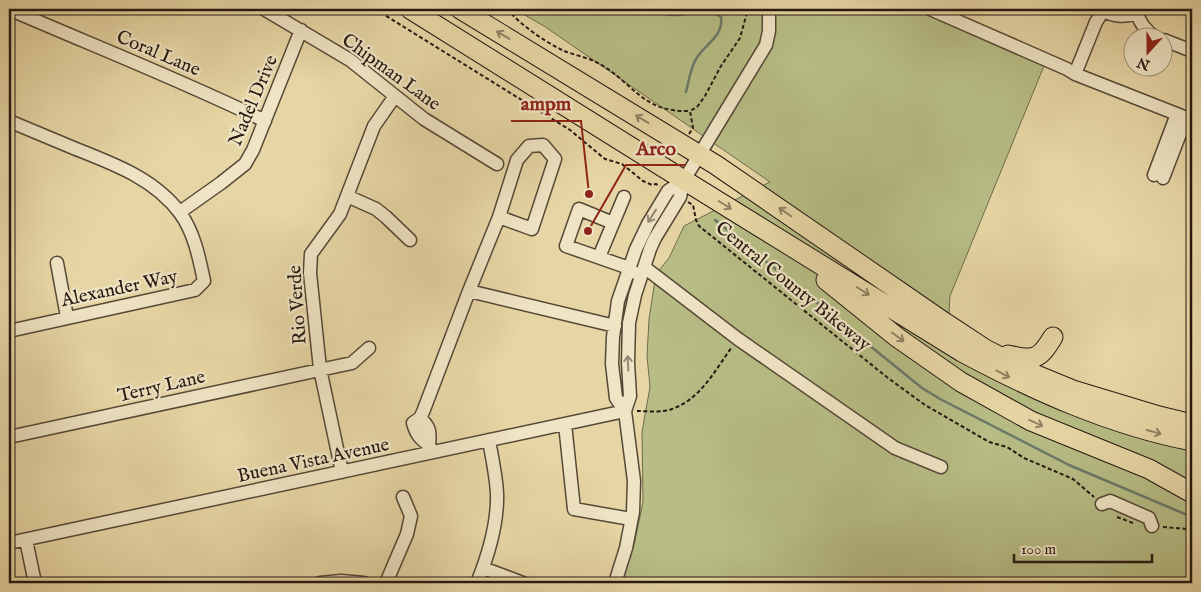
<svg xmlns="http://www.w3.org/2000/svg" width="1201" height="592" font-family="'IM FELL English',serif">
<rect width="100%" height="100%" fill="#e7d6a5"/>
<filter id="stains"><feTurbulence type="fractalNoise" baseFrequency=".004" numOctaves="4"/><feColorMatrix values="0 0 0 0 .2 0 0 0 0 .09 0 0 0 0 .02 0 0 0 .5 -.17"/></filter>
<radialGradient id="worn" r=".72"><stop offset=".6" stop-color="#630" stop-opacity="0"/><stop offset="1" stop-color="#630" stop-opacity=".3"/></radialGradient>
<path fill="#b7bd85" stroke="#6e6b4c" d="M514,9H941L1048,56L950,296L947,347L1192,430V583H620L634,545L643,502L642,432L650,387L647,356L649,319L656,274L669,258L684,226L770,182L544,26Z"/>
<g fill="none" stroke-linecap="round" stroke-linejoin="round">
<path stroke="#6a7969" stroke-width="2.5" d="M652,9C658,12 664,15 671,15C688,16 706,6 721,17C724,36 705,44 696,59C690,69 689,81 686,92
M715,220L922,388L940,399L1069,465L1192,517"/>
<defs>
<path id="minor" d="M9,9C94,46 181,80 265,121
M264,9L350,60L424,119L497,164
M930,9L1067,69L1075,74L1192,120
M1100,9C1112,16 1129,20 1139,9
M1136,12C1141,24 1146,32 1157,38
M1164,40L1192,51
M1075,74L1096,22L1103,11
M9,121C31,130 54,140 76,149C114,164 155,179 180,213C194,232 199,257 204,281L195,290L9,331
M1154,175L1177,114
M1163,178L1186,118
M347,196L376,209L386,217L410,240
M180,212L221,183L245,164L253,150L301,30
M499,217L517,160L529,146L543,145L555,159L532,229L499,217L469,291L615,326
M613,223L579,209L566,246L629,268L635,273
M599,257L624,197
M57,263L67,317
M644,267L738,339L895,448L941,467
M625,411L616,398L612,364L613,337L618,301L636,249L648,224L668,191L684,180
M420,418C435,431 427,437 430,451
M565,424L574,509L631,519
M9,437L352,363L369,348
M429,445C420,439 416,434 413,423L420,418L423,412L469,291
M342,472L320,369L310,273L311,254L340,214L374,126L395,96
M1102,504L1110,501L1149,518L1152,526
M26,540L35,583
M9,543L625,411
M483,568L523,583
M320,583L341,581L364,583
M386,583L407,534L411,516L403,497
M477,583C488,556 498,523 497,493C496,475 492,458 489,440
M615,583L626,548L633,512L634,481L625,411L630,396L628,363L629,323L635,295L650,249L655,238L680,197L684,180L766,45L769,31V9"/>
<path id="highway" d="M410,9L666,169L962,352C1035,391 1110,425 1192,441
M460,9L716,165L941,320L985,349L1034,374L1073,390L1159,416L1192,424
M826,280L898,338L961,382L1031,421L1149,469L1192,493
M1008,355C1035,361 1039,360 1053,337"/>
</defs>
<use href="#minor" stroke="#564837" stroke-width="15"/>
<use href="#highway" stroke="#261912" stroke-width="21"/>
<path stroke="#261912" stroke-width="2" stroke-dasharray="4 2.5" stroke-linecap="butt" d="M375,9L570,130L605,159L622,164L643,181L652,185L656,184L660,186
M507,9C521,25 542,40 562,50C573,55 587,57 598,63C633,82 642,113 690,111
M689,134L693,128L690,111L697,107L705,96L721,66L740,38L748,9
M688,202L693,205L696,220L699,226L888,378L925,405L989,442L1007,447L1024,458L1073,479L1094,497
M637,411C648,411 662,413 672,409C701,399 715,370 732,347
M1117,517L1133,523
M1163,527L1187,529L1192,531"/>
<use href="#minor" stroke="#efe4c4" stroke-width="12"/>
<use href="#highway" stroke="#e7d6a5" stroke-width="19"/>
</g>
<defs><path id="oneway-shaft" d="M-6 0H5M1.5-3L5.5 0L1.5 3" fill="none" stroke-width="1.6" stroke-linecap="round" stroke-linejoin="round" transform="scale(1.25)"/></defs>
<g stroke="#908163">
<use href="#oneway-shaft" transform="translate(503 35) rotate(-149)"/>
<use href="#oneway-shaft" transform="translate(642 119) rotate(-149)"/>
<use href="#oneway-shaft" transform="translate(725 205) rotate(32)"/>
<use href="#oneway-shaft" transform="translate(785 212) rotate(-145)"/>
<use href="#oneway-shaft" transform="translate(863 291) rotate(32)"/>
<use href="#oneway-shaft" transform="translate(898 337) rotate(37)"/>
<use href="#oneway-shaft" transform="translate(1003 374) rotate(28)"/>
<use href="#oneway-shaft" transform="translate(1036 423) rotate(25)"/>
<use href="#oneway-shaft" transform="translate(1154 432) rotate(15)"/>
</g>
<g stroke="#958974">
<use href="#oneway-shaft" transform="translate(652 216) rotate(122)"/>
<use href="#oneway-shaft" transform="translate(628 363) rotate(-92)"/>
</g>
<g text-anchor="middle" stroke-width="4.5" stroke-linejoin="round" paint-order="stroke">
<g font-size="19" fill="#261912" stroke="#efe4c4">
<text transform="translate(159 52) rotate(23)" y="7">Coral Lane</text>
<text transform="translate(392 71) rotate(36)" y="7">Chipman Lane</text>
<text transform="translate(252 100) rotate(-67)" y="7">Nadel Drive</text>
<text transform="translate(794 285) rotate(39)" y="7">Central County Bikeway</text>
<text transform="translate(119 287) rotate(-12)" y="7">Alexander Way</text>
<text transform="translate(296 305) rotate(-94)" y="7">Rio Verde</text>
<text transform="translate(161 385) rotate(-13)" y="7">Terry Lane</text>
<text transform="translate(313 459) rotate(-12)" y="7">Buena Vista Avenue</text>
</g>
</g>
<path fill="none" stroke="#8f2418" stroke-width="2" d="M589 194L581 121H511M588 231L626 165H686"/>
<g fill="#8f2418" stroke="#efe4c4" stroke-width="2">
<circle cx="589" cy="194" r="5"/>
<circle cx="588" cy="231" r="5"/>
</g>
<g font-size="20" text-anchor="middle" font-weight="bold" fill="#8f2418" stroke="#efe4c4" stroke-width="4.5" stroke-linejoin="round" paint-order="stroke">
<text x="546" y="110">ampm</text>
<text x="656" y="155">Arco</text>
</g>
<rect width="1201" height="592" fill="none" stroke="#e7d6a5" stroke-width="30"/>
<rect x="10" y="10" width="1181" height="572" fill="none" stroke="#261912" stroke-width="2.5"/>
<rect x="15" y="15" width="1171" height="562" fill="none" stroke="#261912"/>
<g transform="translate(1148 52) rotate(201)"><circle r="24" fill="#efe4c4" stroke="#9f937d"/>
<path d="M0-4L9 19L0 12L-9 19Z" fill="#8f2418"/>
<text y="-8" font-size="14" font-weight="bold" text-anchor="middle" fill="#261912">N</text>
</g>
<path d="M1014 554v8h138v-8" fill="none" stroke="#261912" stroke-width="2.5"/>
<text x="1021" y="554" font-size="15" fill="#261912" stroke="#efe4c4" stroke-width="4" paint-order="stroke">100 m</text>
<rect width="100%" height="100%" filter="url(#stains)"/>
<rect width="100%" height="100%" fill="url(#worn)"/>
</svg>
